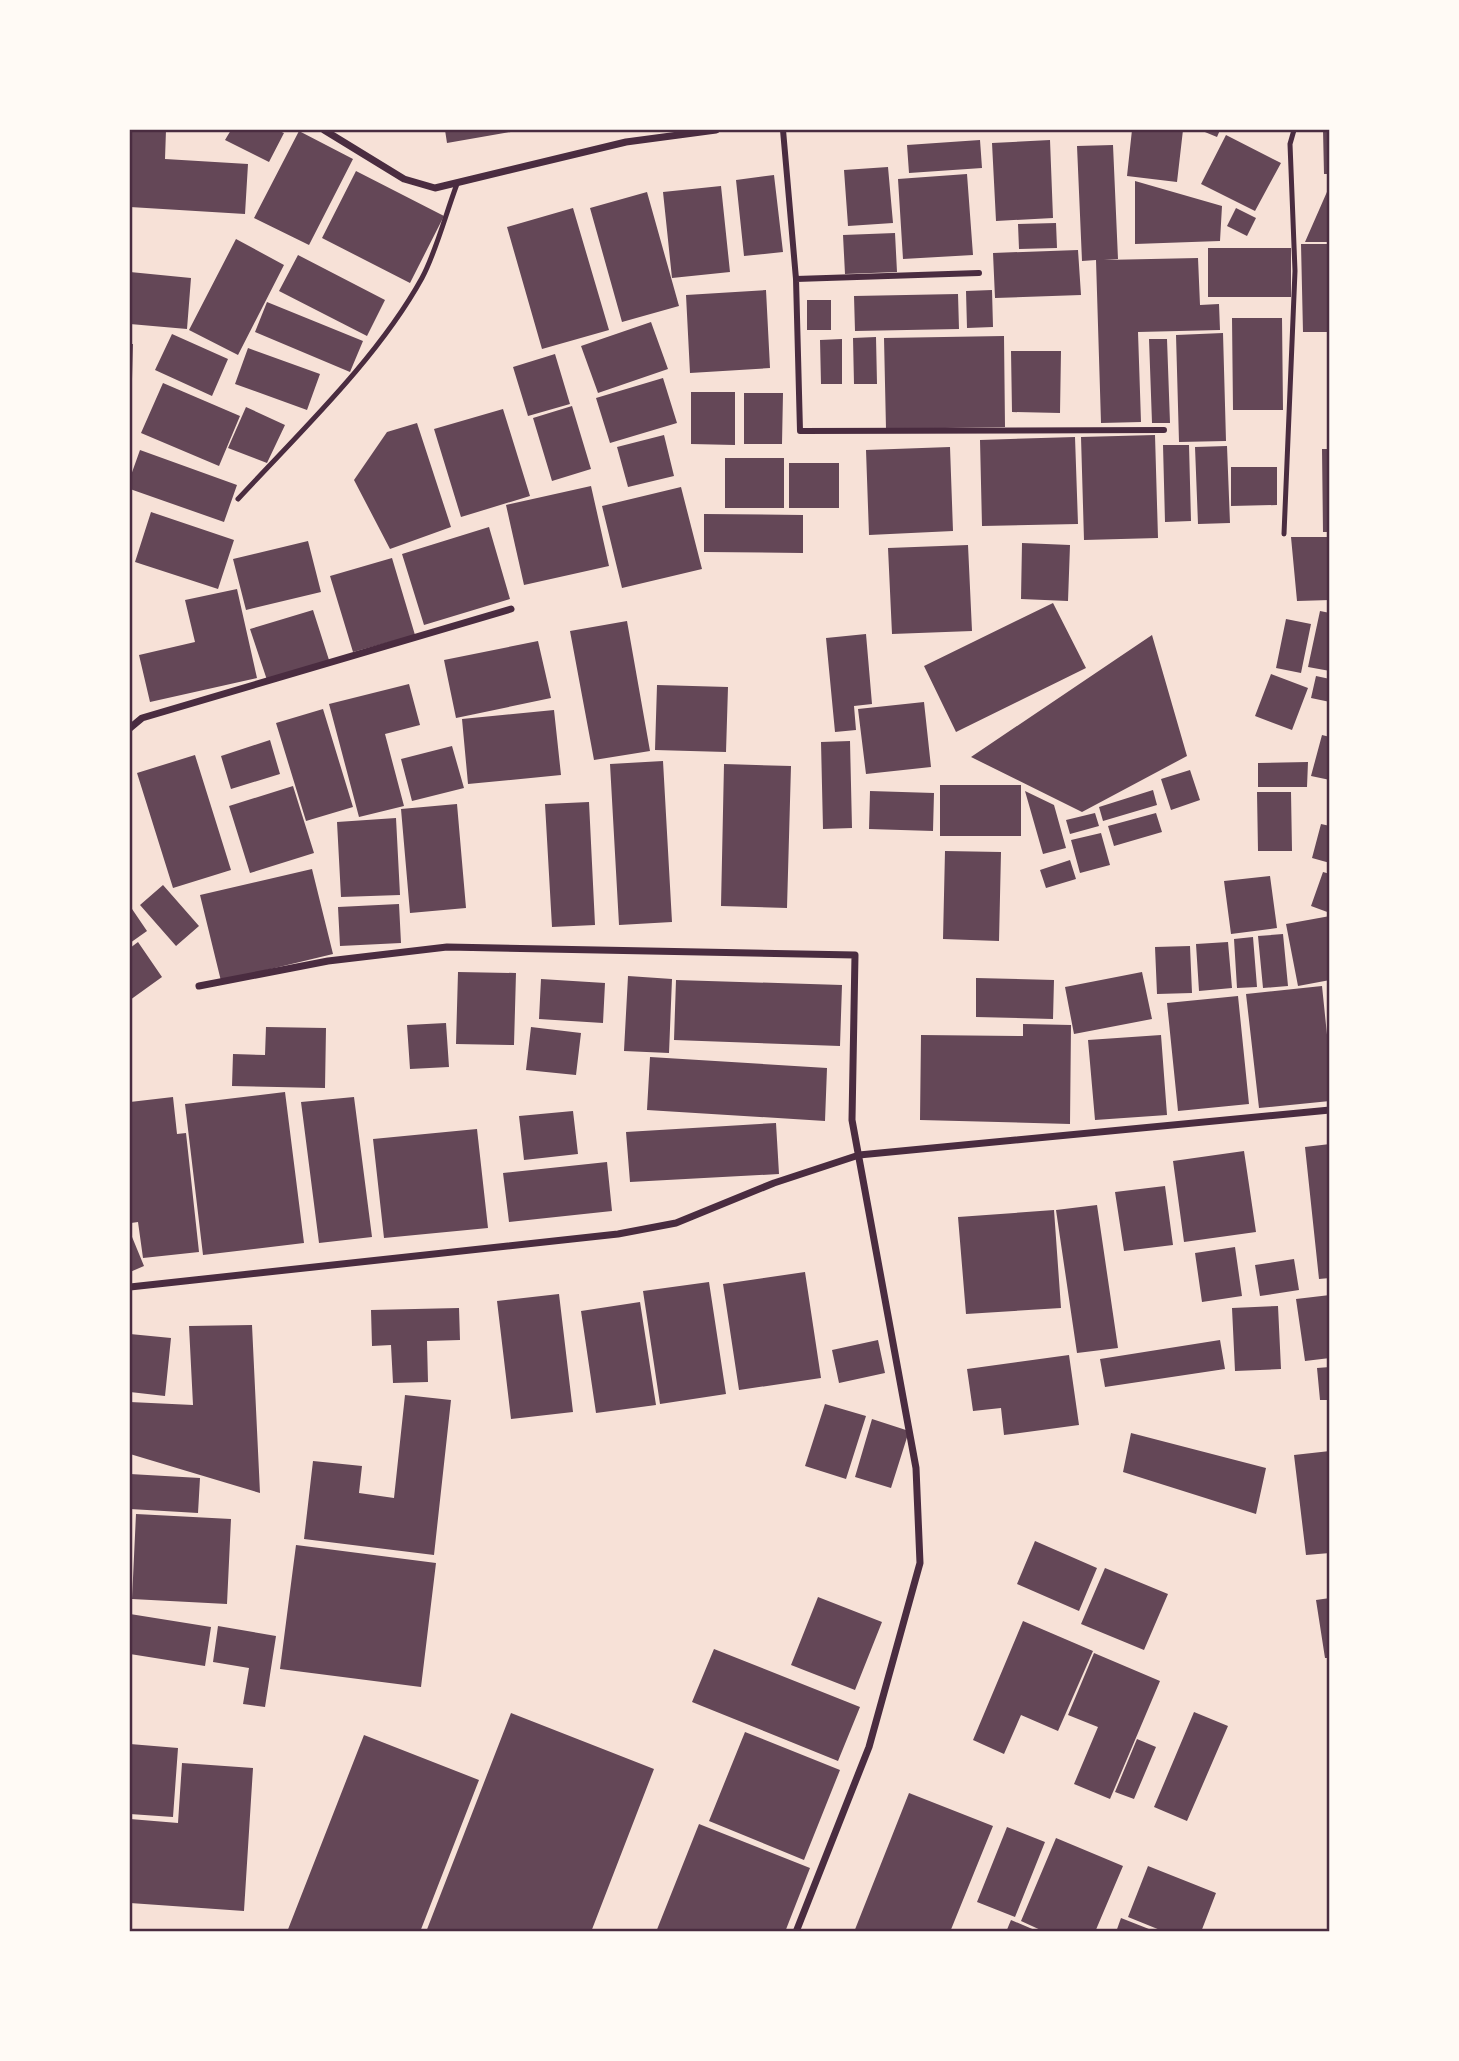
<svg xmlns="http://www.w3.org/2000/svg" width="1459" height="2061" font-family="'Open Sans',sans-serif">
<rect width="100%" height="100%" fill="#f7e1d7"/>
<path fill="#644757" d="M130,130H166L165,159L248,164L245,214L130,207Z
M231,130H277L284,133L269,162L225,140Z
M445,130H515L516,131L447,143Z
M1132,130H1183L1177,182L1127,176Z
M1200,130H1220L1217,137Z
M1323,130H1330V174H1324Z
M299,131L353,159L309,245L254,218Z
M1226,135L1281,163L1255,211L1201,184Z
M980,140L982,168L909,173L907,145Z
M1050,140L1053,218L996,221L992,143Z
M1113,145L1118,259L1104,260L1198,258L1200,305L1219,304L1220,330L1138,332L1141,422L1101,423L1096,260L1082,261L1077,146Z
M888,167L893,223L848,226L844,170Z
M356,171L444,216L410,283L322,238Z
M967,174L973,255L903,259L898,179Z
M774,175L783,252L744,256L736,180Z
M1135,181L1222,206L1220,241L1135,244Z
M1330,185V242H1305Z
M721,186L730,272L672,278L663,192Z
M647,192L679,306L622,322L590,208Z
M573,208L609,330L542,349L507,227Z
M1236,208L1256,218L1247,236L1227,226Z
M1056,223L1057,248L1019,249L1018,224Z
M895,233L897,272L845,274L843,235Z
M236,239L284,265L238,355L189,330Z
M1301,244H1330V332H1303Z
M1208,248H1291V297H1208Z
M1078,250L1081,295L995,298L993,253Z
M298,255L385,300L367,336L279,291Z
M130,272L191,278L187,329L130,324Z
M766,290L770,368L690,373L686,295Z
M992,290L993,327L967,328L966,291Z
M958,294L959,329L855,331L854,296Z
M807,300H831V330H807Z
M267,302L363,341L350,372L255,332Z
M1232,318H1282L1283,410H1233Z
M651,322L668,369L598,393L581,346Z
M1223,333L1226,441L1179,442L1176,335Z
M172,334L228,359L212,396L155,370Z
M1004,336L1005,427L886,429L884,338Z
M876,337L877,384H854L853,338Z
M842,339V384H821L820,340Z
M1149,339H1167L1170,423H1152Z
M130,344H133L132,379H130Z
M248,348L320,374L307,410L235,384Z
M1011,351H1061L1060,413L1012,412Z
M555,354L570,404L528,416L513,367Z
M663,378L677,423L610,443L596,398Z
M163,383L240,416L219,466L141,433Z
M691,392H735V445L691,444Z
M744,393H783L782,444H744Z
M572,406L591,469L552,481L533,418Z
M246,407L285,425L267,463L228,448Z
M503,409L530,496L461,517L434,429Z
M417,423L451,527L390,549L354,480L387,432Z
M664,435L674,476L628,487L617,447Z
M1155,435L1158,538L1084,540L1081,437Z
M1075,437L1078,524L982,526L980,440Z
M1163,445H1189L1191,521L1165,522Z
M1227,446L1230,523L1198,524L1195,447Z
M950,447L953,531L869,535L866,450Z
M1322,449H1330V532H1323Z
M140,450L237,485L224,522L130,489V478Z
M725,458H784V508H725Z
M789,463H839V508H789Z
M1231,467H1277V505L1231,506Z
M591,486L609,566L524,585L506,505Z
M681,487L702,569L622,588L602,506Z
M151,512L234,540L218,589L135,562Z
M704,514L803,515V553L704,552Z
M489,527L510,599L424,625L402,554Z
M1291,537H1330V600L1297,601Z
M308,541L321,592L246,610L233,559Z
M1022,543L1070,545L1068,601L1021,599Z
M968,545L972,631L892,634L888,548Z
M392,558L415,635L353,652L330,576Z
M237,589L257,678L150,702L139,655L195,642L185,600Z
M1053,603L1086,668L956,732L924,666Z
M313,610L329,660L267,680L250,629Z
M1320,611L1330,613V671L1308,667Z
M1286,619L1311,624L1301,673L1276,668Z
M627,621L650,751L594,760L570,631Z
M866,634L872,704L854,706L856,730L835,732L826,638Z
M1152,635L1187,756L1082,812L971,757Z
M538,641L551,698L456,718L444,660Z
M1271,674L1308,688L1292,730L1255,716Z
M1316,676L1330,679V702L1311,698Z
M409,684L420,725L385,734L404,806L359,817L329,704Z
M657,685L728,687L726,752L655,750Z
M924,702L931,767L866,774L858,709Z
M323,709L353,807L306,821L276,723Z
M554,710L561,775L468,784L462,719Z
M1322,735L1330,737V780L1311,776Z
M270,740L280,774L231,789L221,756Z
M850,741L852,828L823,829L821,742Z
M452,746L464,788L412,801L401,759Z
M195,755L231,870L173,888L137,773Z
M663,761L672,922L619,925L610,764Z
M1308,762L1307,787H1258V763Z
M724,764L791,766L787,908L721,906Z
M1190,770L1200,800L1171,810L1161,779Z
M940,785H1021V836H940Z
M293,786L314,853L250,873L229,806Z
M1153,790L1157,805L1103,821L1099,807Z
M870,791L934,793L933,831L869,829Z
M1025,791L1054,805L1066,848L1043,854Z
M1257,792H1291L1292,851H1258Z
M589,802L595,925L552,927L545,804Z
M457,804L466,908L410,913L401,809Z
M1095,813L1099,826L1070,834L1066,820Z
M1156,813L1162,832L1114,846L1108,826Z
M396,818L400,895L341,897L337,822Z
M1321,824L1330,826V863L1312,858Z
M1101,833L1110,865L1080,873L1071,840Z
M945,851L1001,852L999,941L943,939Z
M1070,860L1076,879L1046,888L1040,870Z
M312,869L333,954L221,981L200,895Z
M1323,872L1330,874V913L1311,906Z
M1270,876L1277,928L1231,934L1224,881Z
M163,885L199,926L176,946L140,905Z
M399,904L401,943L340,946L338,907Z
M130,906L147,931L130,943Z
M1330,916V980L1298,986L1286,924Z
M1283,934L1288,986L1263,988L1258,936Z
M1253,937L1257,987L1237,988L1234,939Z
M138,942L162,977L130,1000V948Z
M1228,942L1232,988L1199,991L1196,944Z
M1190,946L1192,993L1157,994L1155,947Z
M458,972L516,973L514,1045L456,1044Z
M1142,972L1152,1019L1074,1034L1065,987Z
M628,976L672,979L669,1053L624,1051Z
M976,978L1054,980L1053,1019L976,1017Z
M541,979L605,983L603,1023L539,1019Z
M676,980L842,985L840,1046L674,1040Z
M1322,986L1330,1064V1101L1259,1108L1246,994Z
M1238,996L1249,1104L1178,1111L1167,1003Z
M446,1023L449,1067L410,1069L407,1025Z
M1023,1024L1071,1025L1070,1124L920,1120L921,1035L1023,1036Z
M266,1027L326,1028L325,1088L232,1086L233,1054L265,1055Z
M531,1027L581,1033L576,1075L526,1070Z
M1161,1035L1167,1115L1095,1120L1088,1040Z
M650,1057L827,1068L825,1121L647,1110Z
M285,1092L304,1243L203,1255L185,1104Z
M173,1097L177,1134L186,1133L199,1252L143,1258L138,1222L131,1223L130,1211V1102Z
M354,1097L372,1237L319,1243L301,1102Z
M573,1111L578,1154L524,1160L519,1116Z
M776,1123L779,1174L630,1182L626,1132Z
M477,1129L488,1228L384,1238L373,1139Z
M1330,1144V1278L1319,1279L1305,1147Z
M1244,1151L1256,1232L1184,1242L1173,1161Z
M607,1162L612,1211L509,1222L503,1173Z
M1165,1186L1173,1245L1124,1251L1115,1192Z
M1097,1205L1118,1348L1077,1353L1056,1210Z
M1054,1210L1061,1308L966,1314L958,1217Z
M130,1232L144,1266L130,1272Z
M1235,1247L1242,1296L1202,1302L1195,1253Z
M1294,1259L1299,1290L1260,1296L1255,1265Z
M805,1272L821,1378L739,1390L723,1284Z
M709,1282L726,1394L660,1404L643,1291Z
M559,1294L573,1412L511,1419L497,1301Z
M1330,1295V1358L1305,1361L1296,1299Z
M640,1302L656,1405L596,1413L581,1311Z
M1278,1306L1281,1369L1235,1371L1232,1308Z
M459,1308L460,1340L427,1341L428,1382L393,1383L391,1345L372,1346L371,1310Z
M252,1325L260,1493L130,1454V1402L193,1405L189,1326Z
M130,1334L171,1338L165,1396L130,1392Z
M878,1340L885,1373L839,1383L832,1350Z
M1220,1340L1225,1369L1105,1387L1100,1359Z
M1069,1355L1079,1425L1004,1435L1001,1408L973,1411L967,1369Z
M1330,1367V1400H1320L1317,1368Z
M405,1395L451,1400L434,1555L304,1539L313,1461L362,1466L359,1493L394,1498Z
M825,1404L866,1416L846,1479L805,1466Z
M872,1419L909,1431L891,1488L855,1477Z
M1131,1433L1266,1468L1256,1514L1123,1472Z
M1330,1451V1553L1306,1555L1294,1455Z
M130,1474L200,1478L198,1513L130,1509Z
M136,1514L231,1519L227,1604L132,1599Z
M1035,1541L1097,1568L1079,1611L1017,1584Z
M296,1545L436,1563L421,1687L280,1669Z
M1105,1568L1168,1594L1144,1650L1081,1624Z
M818,1597L882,1622L855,1690L791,1665Z
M1330,1598V1658H1325L1316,1600Z
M130,1614L211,1627L205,1666L130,1654Z
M1023,1621L1093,1651L1058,1731L1021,1715L1004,1754L973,1740Z
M218,1626L276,1636L265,1707L243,1704L249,1668L213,1662Z
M714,1649L860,1707L838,1761L692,1702Z
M1094,1653L1160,1681L1110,1799L1074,1784L1098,1727L1068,1715Z
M1194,1712L1228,1726L1187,1821L1154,1807Z
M511,1713L654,1769L591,1932H426Z
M745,1732L840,1770L804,1860L709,1821Z
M364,1735L479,1780L420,1932H287Z
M1137,1739L1156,1747L1134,1799L1115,1792Z
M130,1744L178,1748L173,1817L130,1814Z
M182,1763L253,1768L244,1911L130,1903V1819L178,1823Z
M909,1793L993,1826L950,1932H854Z
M699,1824L810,1868L785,1932H656Z
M1007,1827L1045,1842L1015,1917L977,1902Z
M1056,1838L1123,1866L1095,1932H1045L1021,1921Z
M1148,1866L1216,1893L1201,1932H1165L1128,1917Z
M1121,1918L1154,1931V1932H1116Z
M1011,1920L1037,1931V1932H1006Z"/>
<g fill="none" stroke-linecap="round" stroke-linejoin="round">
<path stroke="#4a2c40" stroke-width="5" d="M238,499C300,432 378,358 422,278C436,252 446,213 457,184
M1284,534L1295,271L1290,144L1294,130"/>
<path stroke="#4a2c40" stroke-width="6" d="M783,130L796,279L800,431L1164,430
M796,279L979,273"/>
<path stroke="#4a2c40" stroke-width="7" d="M324,130L404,179L435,188L626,142L716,130
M130,728L142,718L511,609
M199,986L328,961L447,947L855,955L852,1120L916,1468L920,1563L869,1747L796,1932
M130,1287L618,1234L676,1223L774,1183L859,1155L1330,1110"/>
</g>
<rect width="1459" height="2061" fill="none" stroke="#fffaf5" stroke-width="262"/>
<rect x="131" y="131" width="1197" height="1799" fill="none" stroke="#4a2c40" stroke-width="2.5"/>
</svg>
